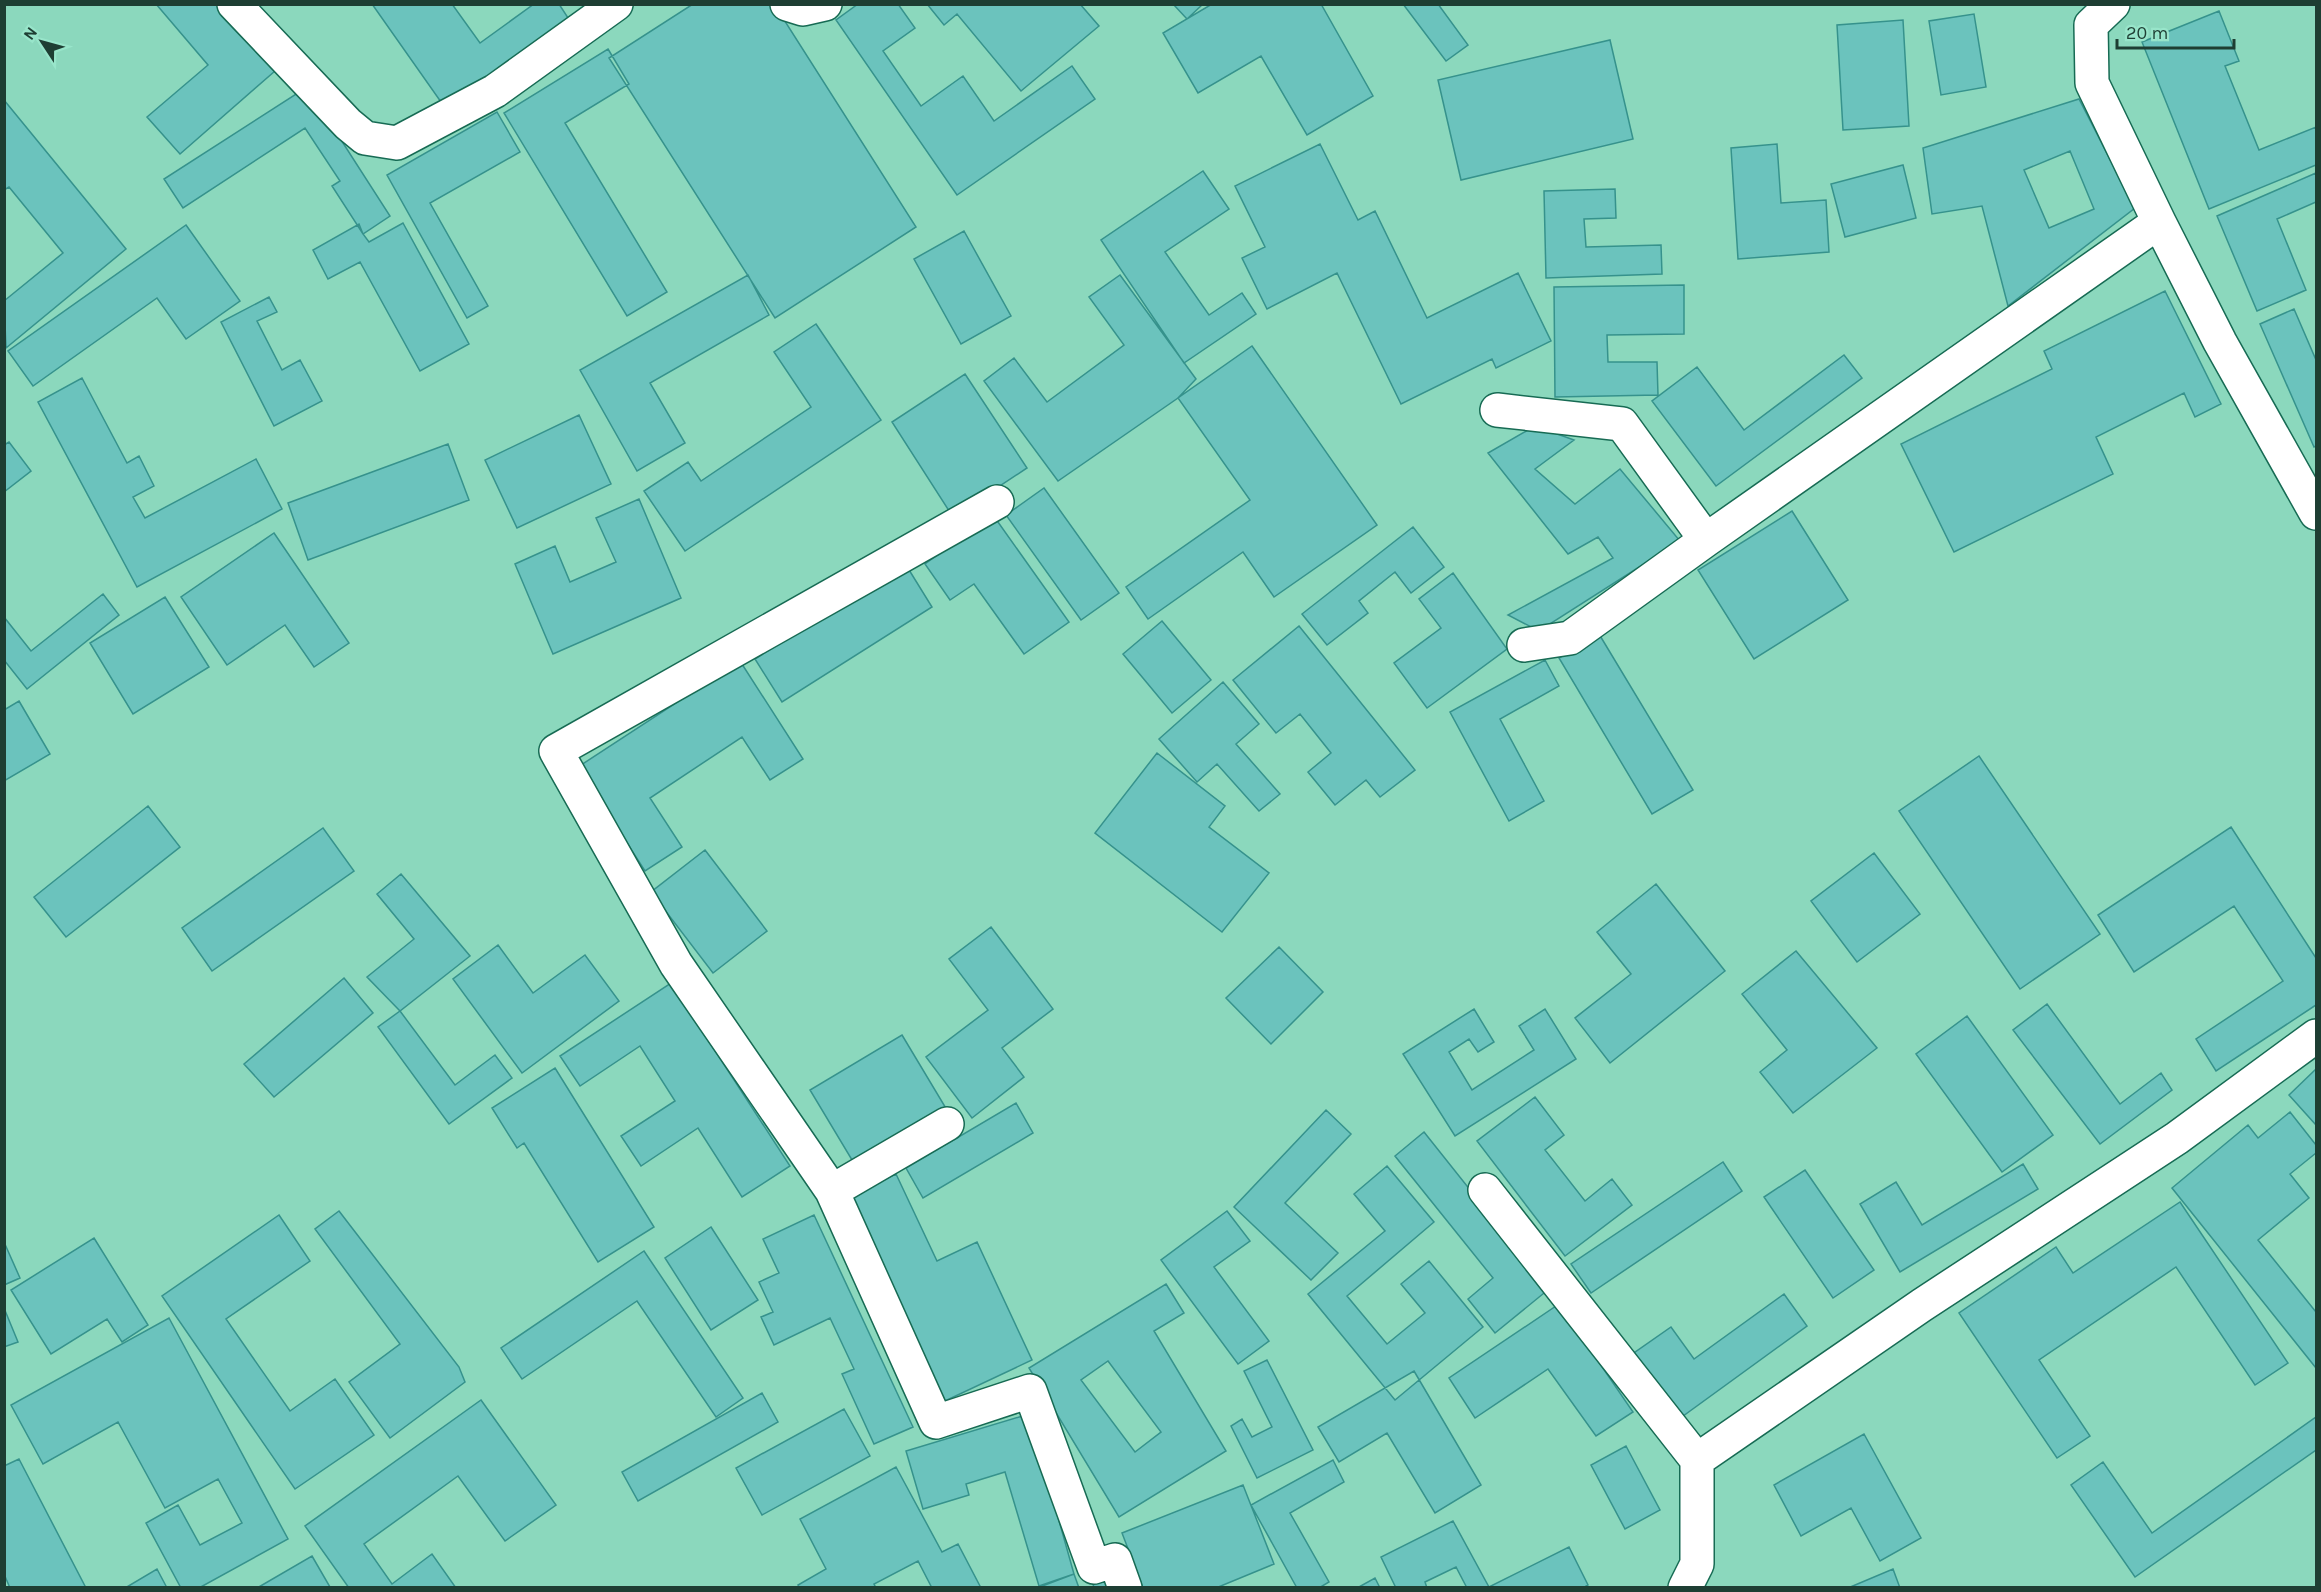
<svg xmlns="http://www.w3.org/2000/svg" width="2321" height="1592" font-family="Karla,sans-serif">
<rect width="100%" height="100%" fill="#8bd8bd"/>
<path fill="#6bc3bd" stroke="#36928c" stroke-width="1.5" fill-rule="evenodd" d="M156,4H217L275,71L180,154L147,117L208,65Z
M372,4H452L480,43L534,4H559L572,24L448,112Z
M693,4H774L916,227L775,318L609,58Z
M858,4H898L915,28L883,51L921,106L963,76L994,121L1072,66L1095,99L957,195L836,20Z
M927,4H1080L1099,26L1021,91L957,14L944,25Z
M1173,4H1203L1187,19Z
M1212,4H1321L1373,96L1307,135L1261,56L1198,93L1163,33Z
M1403,4H1438L1468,45L1446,61Z
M2219,11L2239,61L2225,66L2259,150L2316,127V165L2209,209L2142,42Z
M1974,14L1986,87L1941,95L1929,21Z
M1903,20L1909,126L1843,130L1837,25Z
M1610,40L1633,139L1461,180L1438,80Z
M608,49L629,84L565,123L667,292L627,316L504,113Z
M307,87L390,216L363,234L332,186L340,181L305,128L183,208L164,179Z
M2079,99L2135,208L2008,306L1982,206L1932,214L1923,148ZM2070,151L2094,209L2049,228L2024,170Z
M4,100L126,249L6,348L4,301L63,253L9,187L4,190Z
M497,112L520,152L430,203L488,306L467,318L387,175Z
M1320,144L1358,220L1375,211L1427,318L1518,273L1551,341L1496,368L1492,359L1401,404L1337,273L1267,309L1242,258L1265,247L1235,186Z
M1777,144L1781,203L1826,200L1829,252L1738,259L1731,148Z
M1903,165L1916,218L1845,237L1831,184Z
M1203,171L1229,209L1165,252L1209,315L1242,293L1256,314L1184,363L1101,240Z
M2316,173V202L2277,219L2306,290L2257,311L2217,216Z
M1615,189L1616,218L1584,219L1586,247L1661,245L1662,274L1546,278L1544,191Z
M403,223L469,344L420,371L360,262L328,279L313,250L359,224L363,234L369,242Z
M186,225L240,301L186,339L157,298L33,386L8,351Z
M964,231L1011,316L961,344L914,259Z
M748,275L769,315L650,383L685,443L637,471L580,370Z
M1120,275L1196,379L1178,398L1058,481L984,381L1014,358L1047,402L1124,345L1089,297Z
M1684,285V334L1607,335L1608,362H1657L1658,395L1555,397L1554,287Z
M2165,291L2221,404L2195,417L2184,393L2096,437L2113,474L1954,552L1901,444L2052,369L2044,351Z
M269,297L277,312L257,321L282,370L300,360L322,401L274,426L221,322Z
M2294,309L2316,360V446L2314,447L2260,324Z
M816,324L881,420L685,551L644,491L688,462L701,481L811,407L774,352Z
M1252,346L1377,525L1274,597L1243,552L1148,619L1126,587L1250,500L1178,398Z
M1844,355L1862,378L1716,486L1652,401L1697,367L1744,430Z
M965,374L1027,468L953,517L892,422Z
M82,378L127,463L139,456L154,486L133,497L145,518L256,459L282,509L137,587L38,402Z
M579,415L611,484L517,528L485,460Z
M1535,426L1574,440L1535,469L1575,504L1620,469L1680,541L1539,631L1508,615L1613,558L1598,537L1568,554L1488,453Z
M9,442L31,471L4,492V445Z
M448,444L469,500L308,560L288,503Z
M1044,488L1119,593L1081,620L1006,515Z
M639,499L681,598L553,654L515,564L555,546L570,582L616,562L596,518Z
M1792,511L1848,600L1754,659L1698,570Z
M993,515L1069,622L1024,654L974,584L950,600L925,564Z
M1413,527L1444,567L1411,593L1395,572L1359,601L1368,613L1327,645L1302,614Z
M274,533L349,643L314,667L285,625L227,665L181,597Z
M906,565L932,607L782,702L755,659Z
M1453,573L1507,649L1427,708L1394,663L1441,628L1419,599Z
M103,594L119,615L27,689L4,660V617L31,651Z
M165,597L209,667L133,714L90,643Z
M1162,621L1211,680L1172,713L1123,654Z
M1299,626L1415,770L1380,797L1366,780L1335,805L1308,772L1331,753L1300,714L1276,733L1233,680Z
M1599,634L1693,790L1652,814L1559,658Z
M1545,660L1559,686L1500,719L1544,801L1509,821L1450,712Z
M740,661L803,759L770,780L742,737L650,798L682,847L645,871L578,767Z
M1223,682L1259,724L1236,744L1280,794L1259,811L1217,764L1197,782L1159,739Z
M19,701L50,754L4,781V710Z
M1157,753L1225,806L1209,827L1269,873L1222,932L1095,833Z
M1979,756L2100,934L2020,989L1899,811Z
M148,806L180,847L66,937L34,897Z
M2231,827L2316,958V1005L2216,1071L2196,1039L2283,981L2234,906L2134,972L2098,915Z
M323,828L354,871L212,971L182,928Z
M705,850L767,931L713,973L651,892Z
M1874,853L1920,914L1857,962L1811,901Z
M401,874L470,956L400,1011L367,977L414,939L377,894Z
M1656,884L1725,971L1610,1063L1575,1018L1631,974L1597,932Z
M991,927L1053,1009L1002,1048L1024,1077L972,1118L926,1057L988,1010L949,959Z
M498,945L533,993L585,955L619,1001L522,1073L453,979Z
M1279,947L1323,992L1271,1044L1226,998Z
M1796,951L1877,1048L1793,1113L1760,1072L1787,1050L1742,994Z
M344,978L373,1013L274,1097L244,1064Z
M671,983L790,1166L742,1197L698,1128L641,1166L621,1136L675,1101L640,1046L580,1086L560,1056Z
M2047,1004L2120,1104L2161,1073L2172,1090L2100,1144L2013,1030Z
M1474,1009L1494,1042L1478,1052L1469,1039L1449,1052L1472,1090L1534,1050L1519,1026L1545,1009L1576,1059L1455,1136L1403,1054Z
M400,1011L455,1085L495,1055L512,1078L449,1124L378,1027Z
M1967,1016L2053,1135L2002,1172L1916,1054Z
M902,1035L947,1110L855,1165L810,1090Z
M555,1068L654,1227L598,1262L524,1143L517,1148L492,1108Z
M2316,1069V1125L2289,1095Z
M1535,1097L1564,1135L1545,1150L1585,1201L1612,1179L1632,1205L1565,1256L1477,1141Z
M1016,1103L1033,1133L923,1198L906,1168Z
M1326,1110L1351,1134L1285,1203L1338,1253L1311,1280L1234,1207Z
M2290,1112L2316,1145V1153L2290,1174L2309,1198L2258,1240L2316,1312V1368L2172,1188L2248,1125L2258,1138Z
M1424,1132L1549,1289L1495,1333L1468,1299L1493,1278L1395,1156Z
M1723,1162L1742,1191L1591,1293L1571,1264Z
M2023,1164L2038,1189L1900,1272L1860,1204L1896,1182L1922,1225Z
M1387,1166L1434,1222L1347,1296L1387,1344L1425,1313L1401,1284L1429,1261L1483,1327L1395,1400L1308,1294L1385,1231L1354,1194Z
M1805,1170L1874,1270L1833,1298L1764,1197Z
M896,1174L937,1261L977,1242L1032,1360L945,1401L849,1196Z
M2180,1202L2288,1363L2255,1385L2176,1267L2039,1360L2090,1436L2057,1458L1959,1313L2056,1247L2073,1273Z
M339,1211L459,1367L465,1382L390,1438L349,1382L400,1344L315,1229Z
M1227,1211L1250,1241L1214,1267L1269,1341L1238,1364L1161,1260Z
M279,1215L310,1261L226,1319L290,1411L335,1379L374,1435L295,1489L162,1296Z
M814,1215L913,1427L874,1444L842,1374L854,1369L830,1318L774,1345L761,1317L773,1312L759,1282L779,1273L763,1239Z
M711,1227L758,1300L711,1330L665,1258Z
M94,1238L148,1325L122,1342L107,1319L51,1354L11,1290Z
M4,1242L20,1278L4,1285Z
M644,1251L743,1398L716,1417L637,1301L522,1379L501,1348Z
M1166,1284L1184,1313L1154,1331L1226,1451L1119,1517L1029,1368ZM1108,1361L1161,1432L1135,1452L1081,1380Z
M1784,1294L1807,1326L1679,1419L1631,1355L1671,1327L1694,1359Z
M1559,1304L1633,1412L1596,1436L1548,1369L1475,1418L1449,1378Z
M4,1308L18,1342L4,1347Z
M169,1318L288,1539L199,1588H181L146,1523L178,1505L200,1545L242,1523L218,1479L165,1508L118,1422L43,1464L11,1405Z
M1267,1360L1313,1450L1257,1478L1231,1426L1242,1419L1252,1437L1272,1427L1244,1371Z
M1414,1371L1481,1485L1435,1513L1387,1433L1339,1462L1318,1427Z
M762,1393L778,1422L638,1501L622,1472Z
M481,1400L556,1505L505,1541L458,1476L364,1544L392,1584L432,1554L456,1588H349L305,1526Z
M844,1409L870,1456L762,1515L736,1468Z
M1029,1414L1074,1574L1039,1586L1005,1472L966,1484L969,1495L923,1509L906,1451Z
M2316,1417V1450L2135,1577L2071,1485L2103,1462L2152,1533Z
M1864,1434L1921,1538L1880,1561L1851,1508L1801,1536L1774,1485Z
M1626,1446L1660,1510L1625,1529L1591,1465Z
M19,1459L86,1588H10L4,1574V1466Z
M1333,1460L1344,1482L1290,1513L1329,1582L1319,1588H1297L1251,1505Z
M896,1467L942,1552L958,1544L981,1588H932L918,1561L874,1584L876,1588H800L798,1585L826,1569L800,1519Z
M1243,1485L1274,1564L1216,1588H1143L1122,1533Z
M1453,1521L1489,1587L1569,1547L1588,1585L1583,1588H1467L1456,1567L1425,1582L1427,1588H1396L1381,1557Z
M312,1556L330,1587L257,1588Z
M157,1569L167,1588H125Z
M1893,1569L1900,1588H1848Z
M1074,1574L1079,1588H1037Z
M1108,1575L1112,1588H1094L1092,1580Z
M1375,1578L1380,1588H1357Z"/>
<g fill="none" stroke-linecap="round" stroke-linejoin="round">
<defs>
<path id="street" d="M234,4L348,124L365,138L397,143L495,91L616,4
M787,4L803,9L825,4
M2113,4L2091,25L2092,83L2159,222L2220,342L2316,513
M1497,410L1622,424L1706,540
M997,502L556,751L676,964L832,1191L936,1422L1030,1391L1094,1567L1115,1560L1125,1588
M1524,645L1570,638L1706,540L2159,222
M1485,1190L1697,1460
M832,1191L947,1124
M1685,1588L1697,1564V1460L1922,1305L2177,1138L2316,1036"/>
</defs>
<use href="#street" stroke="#176b54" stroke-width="36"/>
<use href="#street" stroke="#fff" stroke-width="33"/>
</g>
<rect width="2321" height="1592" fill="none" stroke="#1e3e33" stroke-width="12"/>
<g transform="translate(42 42) rotate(306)" stroke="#98e5ca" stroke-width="4.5" paint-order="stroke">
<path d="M0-4.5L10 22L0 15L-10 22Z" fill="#1e3e33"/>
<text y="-9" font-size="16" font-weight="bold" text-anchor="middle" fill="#1e3e33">N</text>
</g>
<path d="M2117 39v9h117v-9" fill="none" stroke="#1e3e33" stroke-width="3"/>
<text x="2126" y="39" font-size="18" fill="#1e3e33" stroke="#98e5ca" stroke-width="4.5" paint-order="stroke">20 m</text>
</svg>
